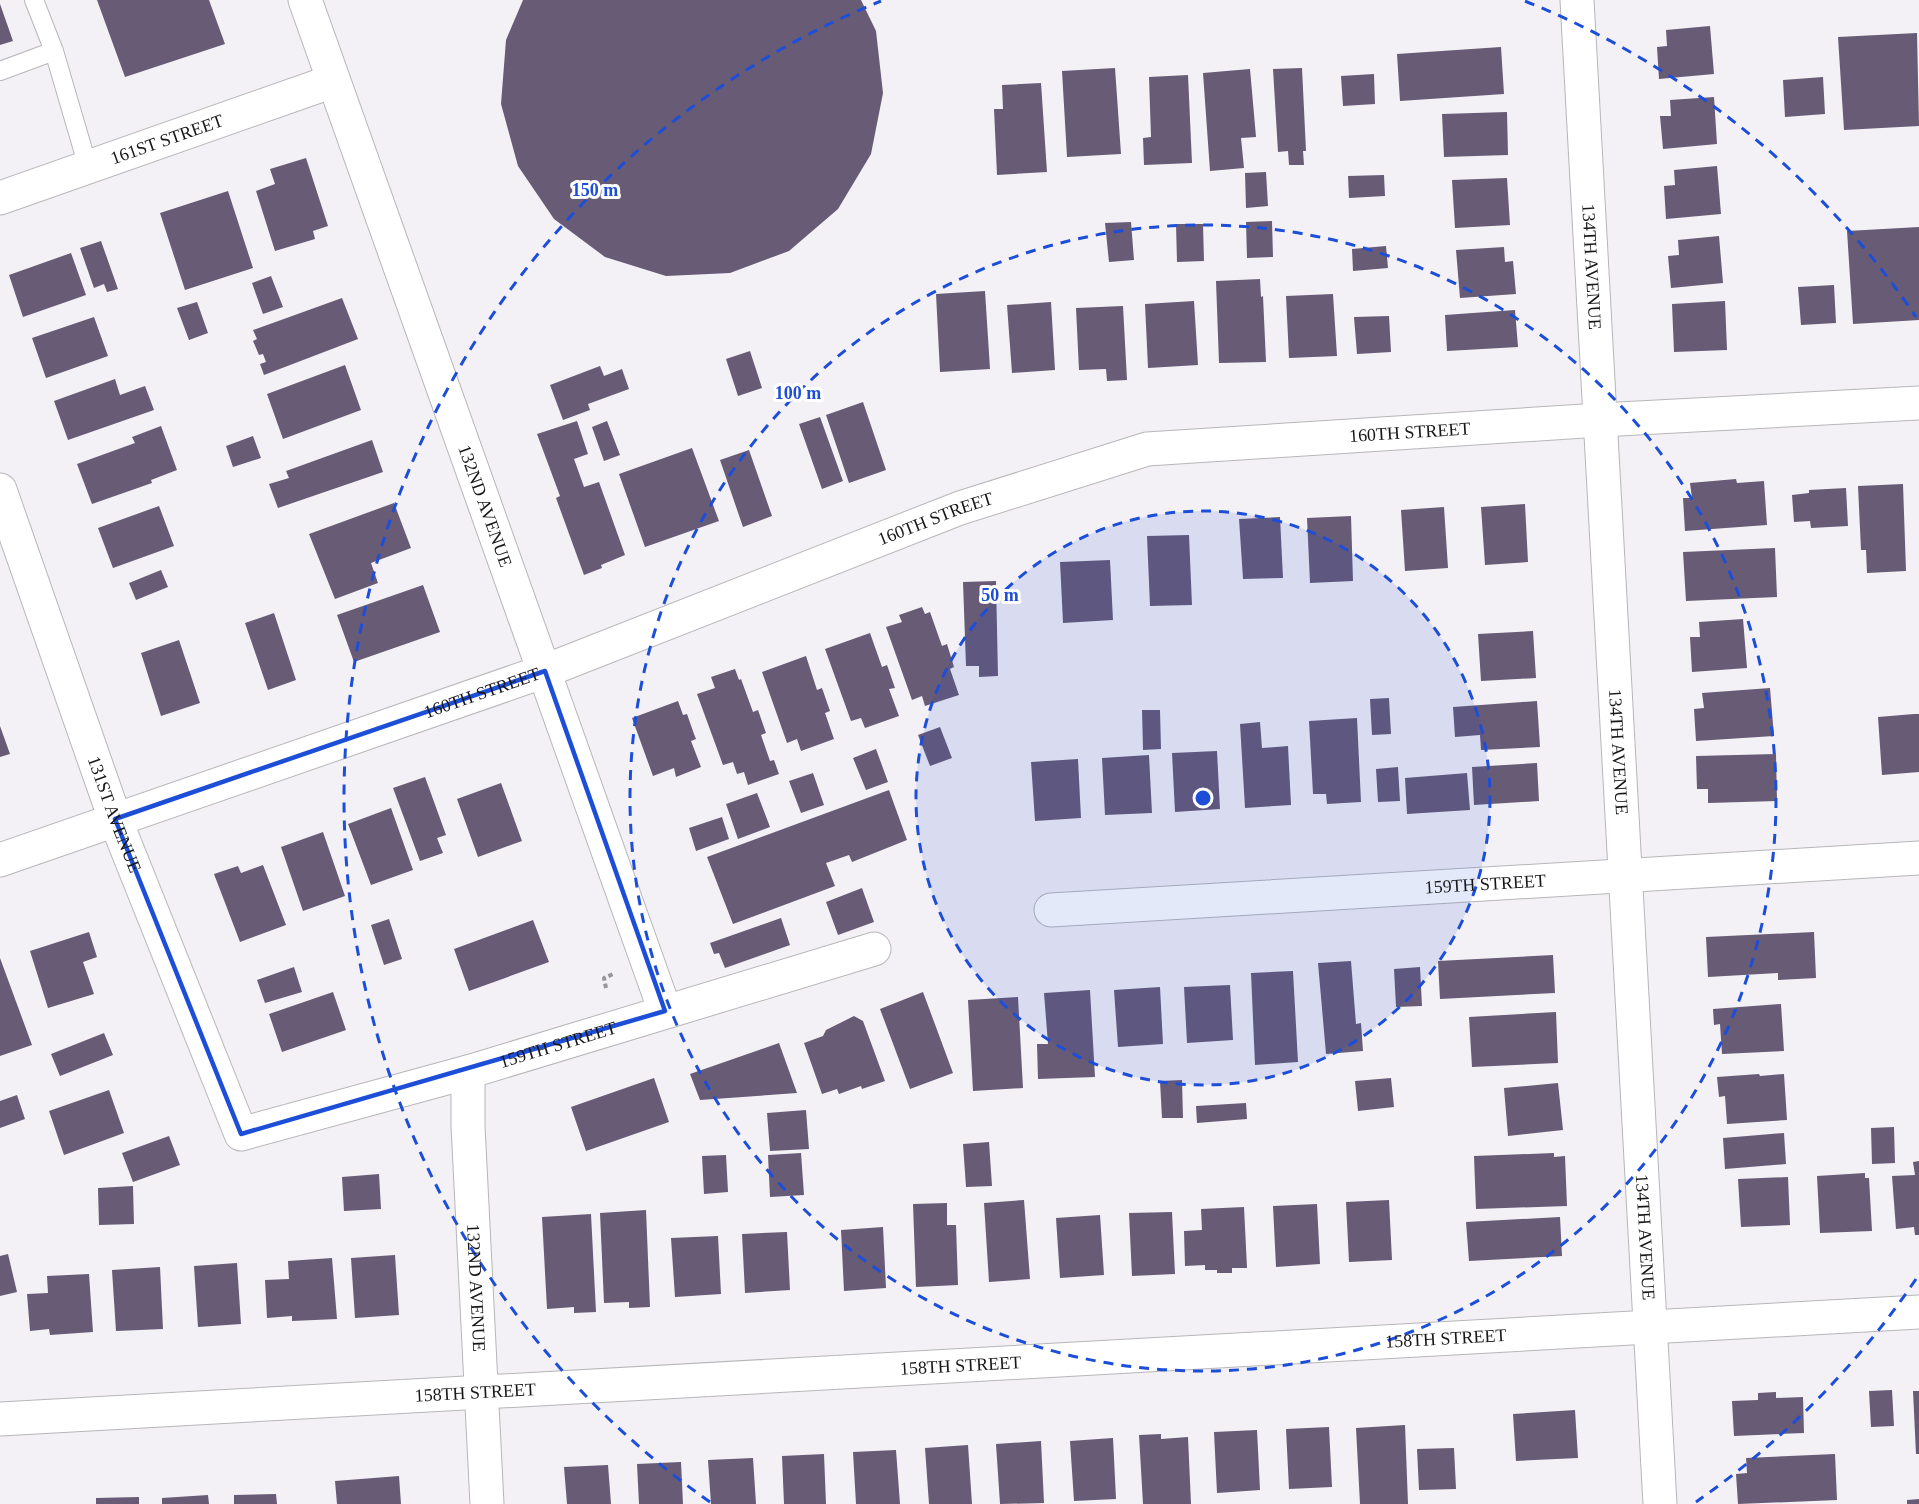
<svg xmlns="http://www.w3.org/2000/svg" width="1919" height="1504" font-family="'Times New Roman',serif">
<rect width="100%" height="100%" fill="#f3f1f5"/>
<path fill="#675b76" d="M97,0H209L225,44L125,77Z
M523,0H861L876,31L883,93L871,154L838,209L789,251L730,273L666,276L605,257L554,219L518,166L501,104L506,40Z
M0,4L13,41L0,45Z
M1710,26L1714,74L1659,79L1657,47L1667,46L1666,30Z
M1917,33L1919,126L1844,130L1838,37Z
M1501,47L1504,94L1400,101L1397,54Z
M1115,68L1121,154L1067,157L1062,71Z
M1302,68L1306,151H1303L1304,165H1289L1288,151L1278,152L1273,69Z
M1250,69L1256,137L1241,138L1244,168L1210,171L1203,73Z
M1374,74L1375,104L1343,106L1341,76Z
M1188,75L1192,163L1144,165L1143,138L1151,137L1149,77Z
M1823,77L1825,114L1785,117L1783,80Z
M1041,83L1047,172L997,175L994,109H1003L1002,85Z
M1714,97L1717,144L1663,149L1660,116H1671L1670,100Z
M1507,112L1508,155L1444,157L1442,114Z
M306,158L328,226L313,231L315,239L275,251L256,191L275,184L270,169Z
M1717,166L1721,214L1666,219L1664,186L1675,185L1674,170Z
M1266,172L1268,206L1246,208L1245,173Z
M1384,175L1385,196L1349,198L1348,176Z
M1507,178L1510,225L1455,228L1452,180Z
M228,191L253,268L185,290L160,213Z
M1272,221L1273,257L1247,258L1246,222Z
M1131,222L1134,260L1109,262L1105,223Z
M1176,224H1203L1204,261L1177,262Z
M1919,227V320L1853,324L1847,231Z
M1719,236L1723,283L1671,288L1668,256L1679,255L1678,240Z
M101,241L118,289L107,292L104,284L94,288L80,248Z
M1386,246L1388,268L1353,271L1352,249Z
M1504,247L1505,262L1513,261L1516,294L1460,298L1456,250Z
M71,253L86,295L23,317L9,275Z
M271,276L283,307L263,314L252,283Z
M1260,279L1261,297L1263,296L1266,362L1219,363L1216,281Z
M1834,285L1836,323L1801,325L1798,287Z
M985,291L990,369L940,372L936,294Z
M1333,294L1337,356L1289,358L1286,296Z
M342,298L358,339L264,375L260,364L266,362L263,354L259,355L253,341L257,339L253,330Z
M1194,301L1198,365L1148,368L1145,304Z
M1725,301L1727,350L1674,352L1672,304Z
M197,302L208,333L189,340L177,308Z
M1051,302L1055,370L1012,373L1007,305Z
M1123,306L1127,380L1107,381L1106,369L1079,370L1076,308Z
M1515,310L1518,347L1447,351L1445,315Z
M1389,316L1391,352L1357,354L1354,317Z
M94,317L108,356L46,378L32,338Z
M750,351L762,388L738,396L726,359Z
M345,365L361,410L283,439L267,394Z
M600,366L604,376L622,369L629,389L588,404L590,410L563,420L550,385Z
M115,379L120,395L145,386L154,410L68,440L54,401Z
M863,402L886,470L849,483L826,415Z
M820,417L843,481L822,489L799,424Z
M577,421L588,454L574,459L584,487L599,482L625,555L601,565L602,568L584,575L556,498L560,496L537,434Z
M607,421L620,455L604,461L592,427Z
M161,426L177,470L151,480L152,483L92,504L77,464L135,443L132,437Z
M253,436L261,458L233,467L226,446Z
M372,440L383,472L278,508L269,484L289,478L286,471Z
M692,448L719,521L645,547L619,474Z
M749,450L772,516L743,527L720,460Z
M1736,479L1737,483L1764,481L1767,525L1685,531L1683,498H1692L1690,483Z
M1903,484L1906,571L1867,573L1866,550H1861L1858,486Z
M1846,488L1848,526L1811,528L1810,521L1794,522L1792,495L1809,493V490Z
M394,503L411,548L371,563L378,583L335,599L309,534Z
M1525,504L1528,562L1485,565L1481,507Z
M159,506L174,546L113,568L98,528Z
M1444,507L1448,568L1405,571L1401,510Z
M1351,516L1353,581L1310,583L1307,518Z
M1280,517L1283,578L1243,579L1239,519Z
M1189,535L1192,605L1150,606L1147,536Z
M1775,548L1777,597L1686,601L1683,552Z
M1110,560L1113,620L1063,623L1060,562Z
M161,570L168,587L136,600L129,583Z
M996,581L998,676L979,677V666H966L963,582Z
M423,585L440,632L354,662L337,615Z
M922,607L925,614L930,612L942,646L947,644L954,667L950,669L959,695L925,706L922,696L912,700L886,627L902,622L899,615Z
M274,613L296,680L268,690L245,623Z
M1743,619L1747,668L1692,672L1690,637H1700L1699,622Z
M1533,631L1536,678L1481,681L1478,634Z
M870,633L882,667L887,665L895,688L889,689L899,716L865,728L861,718L851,721L825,649Z
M179,640L200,703L161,716L141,653Z
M806,656L817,690L822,688L830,711L825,713L834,739L801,751L797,739L787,743L762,672Z
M735,669L739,680L741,679L753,712L758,710L766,733L761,735L770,761L774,760L779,774L748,785L744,772L737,774L733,762L723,765L697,694L715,688L711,677Z
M1770,688L1774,736L1696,741L1694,709L1704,708L1702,693Z
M1389,698L1391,734L1372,735L1370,699Z
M678,701L683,715L687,714L694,734L696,739L691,741L701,767L676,777L674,768L653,776L632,718Z
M1537,701L1540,747L1481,750L1480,735L1455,737L1453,707Z
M1142,710H1160L1161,749L1143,750Z
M1914,714H1919V772L1882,775L1878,717Z
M1357,718L1361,802L1327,804L1326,794H1313L1309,721Z
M1260,722L1262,748L1288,746L1291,805L1245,808L1240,724Z
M0,726L10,754L0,757Z
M940,727L952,758L930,766L918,735Z
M876,749L888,782L866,790L853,758Z
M1217,751L1220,809L1175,812L1172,753Z
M1776,754L1777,801L1708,803V789H1697L1696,756Z
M1149,755L1152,813L1105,815L1102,758Z
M1078,759L1081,818L1035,821L1031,762Z
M1537,763L1539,801L1474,805L1472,767Z
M1398,767L1400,801L1378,802L1376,769Z
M813,773L824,805L801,813L789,781Z
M1467,773L1470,810L1407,814L1405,778Z
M425,777L446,835L437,838L443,853L420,861L393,788Z
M501,783L522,841L478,857L457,799Z
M889,790L907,840L852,862L849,855L826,863L835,886L733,924L707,857Z
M757,793L770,827L738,839L726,804Z
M391,808L413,870L371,885L348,824Z
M722,817L729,839L696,851L689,828Z
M323,832L345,896L303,911L281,847Z
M263,865L286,925L240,942L214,874L238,866L241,873Z
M862,888L874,922L838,935L826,902Z
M781,918L790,945L725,968L719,953L714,954L710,943Z
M389,919L402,959L384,965L371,925Z
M533,920L549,962L469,991L454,949Z
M89,932L97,957L83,962L94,994L48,1008L30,951Z
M1814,932L1816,978L1778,980V973L1708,977L1706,937Z
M1553,955L1555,993L1440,999L1438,961Z
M0,958L32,1045L0,1056Z
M1351,961L1356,1024L1361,1023L1363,1051L1326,1054L1318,963Z
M294,967L302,992L265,1003L257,980Z
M1420,967L1422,1006L1396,1007L1394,969Z
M1293,971L1298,1062L1255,1065L1251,973Z
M1230,985L1233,1040L1187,1043L1184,987Z
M1160,987L1163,1044L1118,1047L1114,990Z
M1090,990L1095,1077L1038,1079L1037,1044H1048L1044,993Z
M333,992L346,1030L282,1052L269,1014Z
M923,992L953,1073L910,1089L880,1009Z
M1018,997L1023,1088L973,1091L968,1000Z
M1781,1004L1784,1051L1722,1054L1720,1024L1714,1025L1713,1009Z
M1556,1012L1558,1063L1472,1067L1469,1017Z
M854,1016L863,1021L885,1081L862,1089L861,1086L839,1094L837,1089L822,1094L804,1043L823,1036L826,1030Z
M104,1033L113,1055L60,1076L51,1054Z
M779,1043L797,1093L700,1100L690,1074Z
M1759,1074L1760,1076L1784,1074L1787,1120L1727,1124L1725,1096L1719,1097L1717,1077Z
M654,1078L669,1122L586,1151L571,1107Z
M1391,1078L1394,1107L1358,1111L1355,1081Z
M1182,1080L1183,1118H1162L1160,1081Z
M1558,1083L1563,1130L1508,1136L1504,1088Z
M109,1090L124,1133L64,1155L49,1111Z
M17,1095L25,1119L0,1128V1101Z
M1246,1103L1247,1119L1197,1123L1196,1106Z
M806,1110L809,1149L770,1151L767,1113Z
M1894,1127L1895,1163L1872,1164L1871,1128Z
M1784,1133L1786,1164L1725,1169L1723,1138Z
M169,1136L180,1165L133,1182L122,1153Z
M989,1142L992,1186L966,1187L963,1144Z
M801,1153L804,1195L770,1197L768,1155Z
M1554,1153V1157L1565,1156L1567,1206L1476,1209L1474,1156Z
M726,1155L728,1192L704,1194L702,1156Z
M1919,1161V1235H1915L1914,1227L1896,1229L1892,1176L1915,1175L1913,1162Z
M1865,1173V1178H1869L1872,1231L1820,1233L1817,1176Z
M379,1174L381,1209L344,1211L342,1177Z
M1788,1177L1790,1225L1741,1227L1738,1179Z
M133,1186L134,1224L99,1225L98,1188Z
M1024,1200L1030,1279L989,1282L984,1203Z
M1389,1200L1392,1260L1349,1262L1346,1202Z
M947,1203V1225H956L958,1285L916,1287L913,1204Z
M1317,1204L1320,1264L1276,1267L1273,1206Z
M1244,1207L1247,1268H1232V1273H1217V1270H1205V1265L1185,1266L1184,1231L1202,1230L1201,1209Z
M646,1210L650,1307L629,1308V1302L604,1303L600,1213Z
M1172,1212L1175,1274L1132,1276L1129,1213Z
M591,1214L596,1312L574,1313V1307L547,1309L542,1217Z
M1100,1215L1104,1275L1060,1278L1056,1218Z
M1560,1217L1562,1256L1469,1261L1466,1222Z
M883,1227L886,1288L844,1291L841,1230Z
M787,1232L790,1290L745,1293L742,1234Z
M718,1236L721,1294L675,1297L671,1238Z
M8,1254L17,1292L0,1296V1256Z
M395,1255L399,1315L355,1318L351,1258Z
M332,1258L337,1319L292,1321V1316L267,1318L265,1280L289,1279L288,1261Z
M237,1263L241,1324L198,1327L194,1266Z
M160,1267L163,1329L116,1331L112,1270Z
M89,1274L93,1332L50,1335L49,1329L30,1331L27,1294L48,1293L47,1276Z
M1892,1390L1894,1426L1871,1427L1869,1391Z
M1913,1391H1919V1454H1916Z
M1776,1392V1398L1803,1397L1804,1433L1734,1436L1732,1401L1758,1400V1393Z
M1575,1410L1578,1458L1516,1461L1513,1414Z
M1405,1425L1408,1504H1360L1356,1428Z
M1329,1427L1332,1487L1289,1489L1286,1429Z
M1257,1430L1260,1490L1217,1493L1214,1432Z
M1161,1434V1439L1188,1437L1191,1504H1143L1139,1435Z
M1113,1438L1116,1499L1074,1501L1070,1441Z
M1041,1441L1044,1503L1000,1504L996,1444Z
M968,1445L972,1504H929L925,1448Z
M1454,1448L1456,1489L1419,1490L1417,1449Z
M896,1450L900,1504H856L853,1452Z
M824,1454L826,1504H784L782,1456Z
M1835,1454L1837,1500L1738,1504L1736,1474L1747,1473L1746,1458Z
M753,1458L756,1504H711L708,1460Z
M681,1462L683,1504H639L637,1464Z
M608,1465L611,1504H567L564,1467Z
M399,1476L401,1504H337L335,1481Z
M276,1494L277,1504H234V1495Z
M208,1495L209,1504H162V1498Z
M139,1497V1504H96V1498Z
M1919,1499V1504H1907V1500Z"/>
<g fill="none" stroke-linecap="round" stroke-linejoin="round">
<defs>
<path id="service" d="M34,0L54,51L88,167
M0,71L54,51"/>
<g id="minor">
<path id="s1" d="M305,0L665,1011"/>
<path id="s2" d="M1577,0L1660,1504"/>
<path id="s3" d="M0,198L333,81"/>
<path id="s4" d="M0,490L115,819L241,1134L468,1072L874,949"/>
<path id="s5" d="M0,860L545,671L960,508L1147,449L1600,420L1919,403"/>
<path id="s6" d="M1051,910L1919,858"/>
<path id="s7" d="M468,1072V1126L487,1504"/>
<path id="s8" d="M0,1419L1919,1312"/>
</g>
</defs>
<use href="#service" stroke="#b7b6b9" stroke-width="20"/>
<use href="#minor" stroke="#b7b6b9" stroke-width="35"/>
<path stroke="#969598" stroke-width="4" stroke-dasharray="4.5 3" stroke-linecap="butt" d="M606,988L604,978L613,974"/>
<use href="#service" stroke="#fff" stroke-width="18"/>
<use href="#minor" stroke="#fff" stroke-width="33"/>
</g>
<path fill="none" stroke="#1d4ed8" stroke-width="4.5" stroke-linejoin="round" d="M545,671L665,1011L241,1134L115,819Z"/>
<circle cx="1203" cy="798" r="287" fill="#1d4ed8" fill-opacity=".12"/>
<g fill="none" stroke="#1d4ed8" stroke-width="3" stroke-dasharray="10 8">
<circle cx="1203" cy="798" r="287"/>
<circle cx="1203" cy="798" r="573"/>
<path d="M1916 1279A860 860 0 0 1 1696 1502M710 1502A860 860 0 0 1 881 1M1525 1A860 860 0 0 1 1916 317"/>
</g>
<g text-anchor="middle" stroke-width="6" stroke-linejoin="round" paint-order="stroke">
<g font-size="18" fill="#181718" stroke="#fff">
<text dy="6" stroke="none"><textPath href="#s3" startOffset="177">161ST STREET</textPath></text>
<text dy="6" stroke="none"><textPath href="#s2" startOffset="267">134TH AVENUE</textPath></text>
<text dy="6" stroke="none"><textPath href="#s5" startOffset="1482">160TH STREET</textPath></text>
<text dy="6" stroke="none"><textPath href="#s1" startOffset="537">132ND AVENUE</textPath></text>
<text dy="6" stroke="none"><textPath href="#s5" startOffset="996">160TH STREET</textPath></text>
<text dy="6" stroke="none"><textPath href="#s5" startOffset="510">160TH STREET</textPath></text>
<text dy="6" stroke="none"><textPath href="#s2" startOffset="753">134TH AVENUE</textPath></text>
<text dy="6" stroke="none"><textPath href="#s4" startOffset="344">131ST AVENUE</textPath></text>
<text dy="6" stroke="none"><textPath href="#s6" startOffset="435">159TH STREET</textPath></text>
<text dy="6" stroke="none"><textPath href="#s4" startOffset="1017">159TH STREET</textPath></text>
<text dy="6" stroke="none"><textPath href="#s2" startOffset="1239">134TH AVENUE</textPath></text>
<text dy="6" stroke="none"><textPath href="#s7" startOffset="216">132ND AVENUE</textPath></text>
<text dy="6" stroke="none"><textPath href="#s8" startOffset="1448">158TH STREET</textPath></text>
<text dy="6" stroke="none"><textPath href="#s8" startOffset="962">158TH STREET</textPath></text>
<text dy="6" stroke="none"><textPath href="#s8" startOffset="476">158TH STREET</textPath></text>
</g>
</g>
<circle cx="1203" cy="798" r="9" fill="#1d4ed8" stroke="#fff" stroke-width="3"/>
<g font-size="18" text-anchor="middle" font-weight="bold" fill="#1d4ed8" stroke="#fff" stroke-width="6" stroke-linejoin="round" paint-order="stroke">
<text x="595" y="196">150 m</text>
<text x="798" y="399">100 m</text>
<text x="1000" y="601">50 m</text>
</g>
</svg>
